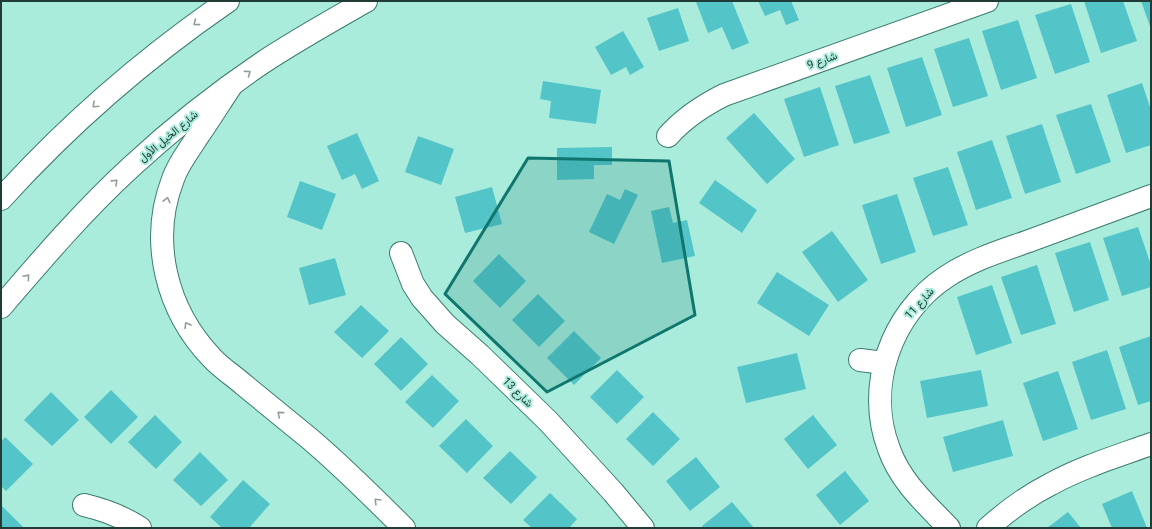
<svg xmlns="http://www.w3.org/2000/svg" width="1152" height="529" font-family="Roboto,Vazirmatn,sans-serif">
<rect width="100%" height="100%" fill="#aaecdc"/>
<path fill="#53c4c8" d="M698,1H732L749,43L732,50L722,27L708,33L696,2Z
M758,1H791L799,20L786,25L780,10L765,16Z
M1084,1H1123L1137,41L1101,53Z
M1141,1H1151V29Z
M1071,4L1090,62L1055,74L1035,15Z
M678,8L689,41L659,51L647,18Z
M1018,20L1037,78L1001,90L982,31Z
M623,31L644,67L630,75L626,67L611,75L595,47Z
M969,38L988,96L953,107L934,49Z
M922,57L942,115L906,127L887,68Z
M870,75L890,133L854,144L835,86Z
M543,81L601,90L596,124L549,118L551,101L540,99Z
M1142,83L1151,110V145L1126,153L1107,95Z
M820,87L839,145L804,157L784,99Z
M1091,104L1111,162L1076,174L1056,115Z
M754,113L795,159L767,184L726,138Z
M1042,124L1061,182L1025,194L1006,136Z
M357,133L379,181L362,189L355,174L342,180L327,146Z
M418,136L454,149L441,185L405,172Z
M992,140L1012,198L976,210L957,152Z
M612,147V165H594V179L557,180V148Z
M948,167L968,225L933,236L913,178Z
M715,180L757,210L742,233L699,203Z
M300,181L336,194L322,230L287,217Z
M492,187L502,224L465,233L455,197Z
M625,189L638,195L614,244L589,232L607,194L620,200Z
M897,194L916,252L881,264L862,205Z
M669,207L673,223L687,220L695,256L662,263L651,211Z
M1138,227L1151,265V287L1122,296L1103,238Z
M832,231L868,280L838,302L802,252Z
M1090,242L1109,300L1074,312L1055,253Z
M499,254L526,281L500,308L473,281Z
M335,258L346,295L309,305L299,268Z
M1037,265L1056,324L1021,335L1001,277Z
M777,272L829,305L809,336L757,303Z
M992,285L1012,343L976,355L957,297Z
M538,294L565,321L539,347L512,320Z
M361,305L389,331L362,358L334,332Z
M574,331L601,358L574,385L547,358Z
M1151,336V401L1138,405L1119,347Z
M401,337L428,364L401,391L374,364Z
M1107,350L1126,409L1091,420L1072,362Z
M797,353L806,389L746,403L737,367Z
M617,370L644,397L617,424L590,397Z
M981,370L988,406L927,418L920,381Z
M1058,371L1078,429L1043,441L1023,383Z
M432,375L459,401L433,428L405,402Z
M111,390L138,417L111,444L84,417Z
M51,392L79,420L52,446L24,420Z
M653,412L680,439L653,466L626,439Z
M155,415L182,442L156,469L128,442Z
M813,415L837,445L808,469L784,439Z
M466,419L493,446L467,473L439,446Z
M1003,420L1013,456L953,472L943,437Z
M5,437L33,464L6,491L1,486V442Z
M510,451L537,477L511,504L483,478Z
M200,452L228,480L201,506L173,480Z
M696,457L720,487L690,511L666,481Z
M845,471L869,501L840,525L816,495Z
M243,480L270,504L249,528H222L210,517Z
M1132,491L1147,528H1112L1102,504Z
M550,493L577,519L569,528H532L523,520Z
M732,502L754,528H704L702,526Z
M1,505L24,528H1Z
M1068,512L1081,528H1047Z"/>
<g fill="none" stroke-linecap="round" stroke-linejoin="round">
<defs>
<path id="street" d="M231,86C219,104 208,122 196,139C188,152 178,164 173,179C149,241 166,310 212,358C221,368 234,376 244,385C266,403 288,421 310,439C343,467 374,498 404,528
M668,136C684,118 702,106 724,95L987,1
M401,253L413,284L422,298L445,324L480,355L548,421L613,492L643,528
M860,360L884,363
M84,505C105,510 122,516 140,528
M949,528C926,504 900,481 889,449C865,387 891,313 946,277C971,260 1001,251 1029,241C1070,226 1110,211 1151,196
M988,528C1007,511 1027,496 1051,484C1082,467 1118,456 1151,444"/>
<path id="secondary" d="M1,199C69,124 145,58 228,1
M1,307C43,258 84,210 131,167C172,129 216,94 262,63C295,41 331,21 366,1"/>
</defs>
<use href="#street" stroke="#3b7c6e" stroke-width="24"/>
<use href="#secondary" stroke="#3b7c6e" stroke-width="24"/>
<use href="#street" stroke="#fff" stroke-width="22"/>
<use href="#secondary" stroke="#fff" stroke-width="22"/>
</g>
<defs><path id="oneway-chevron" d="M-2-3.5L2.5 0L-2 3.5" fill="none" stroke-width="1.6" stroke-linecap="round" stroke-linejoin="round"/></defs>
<g stroke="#909e9a">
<use href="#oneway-chevron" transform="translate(196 23) rotate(143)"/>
<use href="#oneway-chevron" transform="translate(248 73) rotate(-36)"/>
<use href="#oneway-chevron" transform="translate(95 105) rotate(137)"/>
<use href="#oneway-chevron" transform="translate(115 182) rotate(-44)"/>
<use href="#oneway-chevron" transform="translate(167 200) rotate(-77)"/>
<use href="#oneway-chevron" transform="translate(27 277) rotate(-49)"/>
<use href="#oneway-chevron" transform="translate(187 325) rotate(-121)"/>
<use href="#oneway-chevron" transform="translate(280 414) rotate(-140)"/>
<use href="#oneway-chevron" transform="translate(377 501) rotate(-135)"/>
</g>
<path fill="#0f766e" fill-opacity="0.2" stroke="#0f766e" stroke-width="3" stroke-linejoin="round" d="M528,158L669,161L695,315L547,392L445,294Z"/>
<g text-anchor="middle" stroke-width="4" stroke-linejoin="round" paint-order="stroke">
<g font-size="11" fill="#213c36" stroke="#aaecdc">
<text transform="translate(822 60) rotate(-20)" y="4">شارع 9</text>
<text transform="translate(168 136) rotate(-40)" y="4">شارع الخيل الأول</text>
<text transform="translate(919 303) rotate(-48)" y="4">شارع 11</text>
<text transform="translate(518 392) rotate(45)" y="4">شارع 13</text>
</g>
</g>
<rect width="1152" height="529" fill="none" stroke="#213c36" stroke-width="4"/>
</svg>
